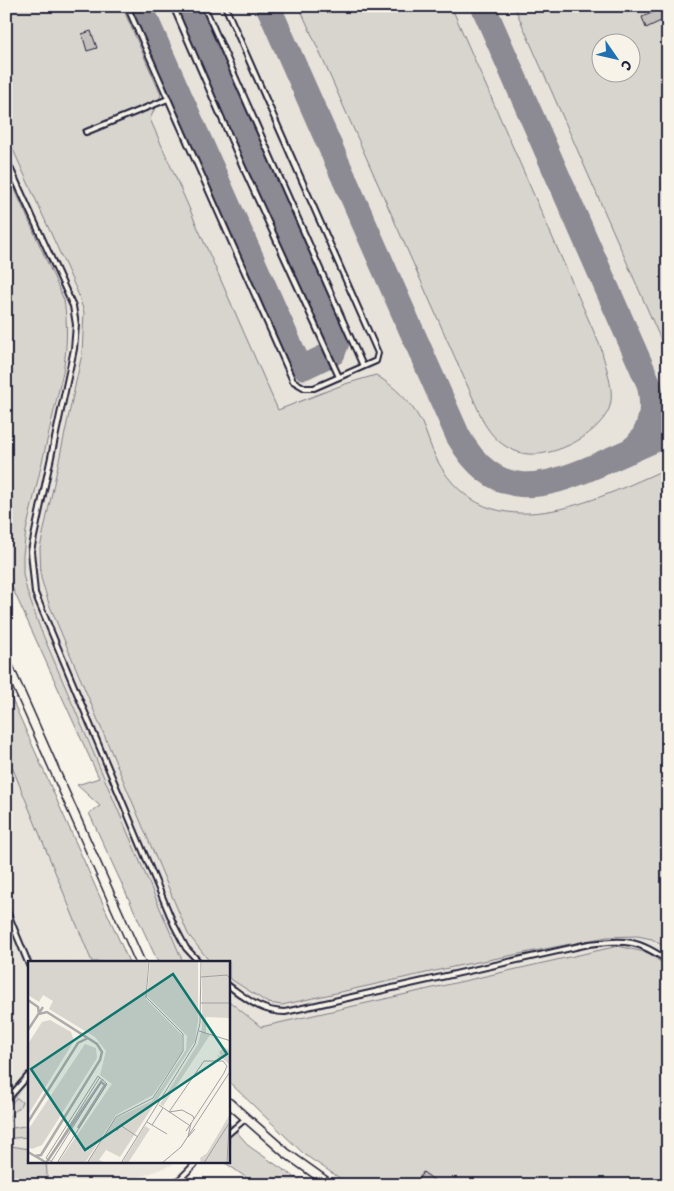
<svg xmlns="http://www.w3.org/2000/svg" width="674" height="1191" font-family="'Shantell Sans',sans-serif">
<rect width="100%" height="100%" fill="#f7f3e8"/>
<filter id="ink" filterUnits="userSpaceOnUse"><feTurbulence type="fractalNoise" baseFrequency=".02" numOctaves="2"/><feDisplacementMap in="SourceGraphic" scale="10" xChannelSelector="R" yChannelSelector="G"/><feConvolveMatrix kernelMatrix="1 2 1 2 8 2 1 2 1" color-interpolation-filters="sRGB"/></filter>
<g filter="url(#ink)">
<path fill="#e7e3db" fill-rule="evenodd" d="M6,6H668V1185H464L456,1182L229,1001V962H183L101,778L6,575ZM602,42H632V72H602Z
M6,752L92,962H29V1162H173L174,1164L119,1185H6Z"/>
<path fill="#d8d5cf" stroke="#7d7c85" fill-rule="evenodd" d="M6,6H122L161,95L150,119L278,410L345,384L376,375C395,387 410,401 421,421C427,433 430,447 437,460C488,555 596,500 668,468V949L652,939L637,936L607,937L462,965L282,1005L268,1003L229,978V962H210L188,934L49,604L41,578L40,548L82,354L84,312L77,291L6,134Z
M299,6H451L601,348C605,366 616,391 609,409C597,437 547,462 518,452C502,447 492,436 484,423Z
M514,6H668V351L661,340ZM602,42H632V72H602Z
M6,169L64,300C68,325 67,347 63,372L26,531L23,555V574L27,591L40,628L183,962H158L89,813L100,806L77,785L99,778L6,574Z
M6,686L129,962H92L6,752Z
M618,946L649,953L668,968V1185H350L305,1155L229,1082V1001L261,1027Z
M17,1098L22,1102L19,1108L9,1116L13,1128L29,1125V1137L14,1138L11,1141V1146L29,1149V1162H46L48,1185H6V1107Z
M229,1123L250,1147L306,1185H257L224,1162H229Z"/>
<g fill="none" stroke-linecap="round" stroke-linejoin="round">
<path stroke="#8c8a92" stroke-width="25" d="M140,6L298,363L304,367L333,353L337,342L188,6
M268,6L458,436C495,502 541,490 600,464C623,454 645,444 668,434
M483,6L649,384C655,408 651,436 630,451"/>
</g>
<path fill="#c2bfbd" stroke="#22223b" d="M659,10L666,14L663,20L646,28L642,17Z
M91,31L97,48L87,51L82,34Z
M423,1172L434,1180L431,1185H415Z"/>
<g fill="none" stroke-linecap="round" stroke-linejoin="round">
<defs>
<path id="service" d="M127,6L293,381L305,388H314L376,361L378,353L225,6
M173,6L242,165L339,377
M204,6L363,366
M86,132L168,99
M6,159L73,306L76,325L74,349L31,551L35,593L174,925L186,948L199,962
M6,295V300
M6,909L29,965
M229,986C247,999 261,1012 285,1012L589,944C626,940 637,939 668,961
M6,1101L29,1075
M229,1133L245,1119
M171,1185L181,1178L197,1162"/>
<path id="minor" d="M6,661L140,962
M229,1103L286,1153L331,1185"/>
</defs>
<use href="#service" stroke="#22223b" stroke-width="8"/>
<use href="#minor" stroke="#22223b" stroke-width="11"/>
<use href="#service" stroke="#f7f3e8" stroke-width="4"/>
<use href="#minor" stroke="#f7f3e8" stroke-width="8"/>
</g>
</g>
<g transform="translate(28 961)">
<rect width="202" height="202" fill="#f7f3e8"/>
<path d="M0,0H120L118,38L154,74V91L125,134L88,154L57,202H30L84,123L72,114L78,90L67,76L21,48L25,40L15,34L11,41L0,34ZM122,0H170V60L167,80L92,196L78,189L71,199L78,202H59L88,157L124,140L158,89L159,75L119,35ZM174,0H202V57L178,56V72L182,74L135,145L132,143L170,83L174,67ZM22,59L43,71L46,80L0,154V83L14,61ZM57,83L68,87L69,97L14,184L4,188L0,186V169ZM193,84L202,90V104L195,98H187L191,97L189,94L193,95L191,91L196,87ZM202,153V202H173L172,197L179,192ZM117,165L122,168L100,202H94Z" fill="#d8d5cf"/>
<path fill="none" stroke="#aeabad" stroke-width="2.5" d="M0,39L10,46L11,53L19,51L69,83L74,91L72,99L13,194L7,195M0,69L15,46M0,161L50,82L60,77M0,191L19,202M18,202L73,121L77,124L50,167"/>
<path fill="none" stroke="#a29fa3" stroke-width="1" d="M173,16L199,14L203,19M172,42H203M171,70L203,80M131,144L161,164M141,151L176,100H195L199,105L196,112L166,158M141,151L154,149L165,155L166,158L158,170M119,161L139,173M163,162L160,176L167,168M124,164L135,147M89,170L92,164L110,176M20,199L72,116M23,201L75,118M26,202L18,197L70,115L79,123L29,202M59,202L88,156L125,137L155,90V73L118,36L121,0M93,202L167,83L172,62L173,0M134,202L153,186L203,109M176,202L203,159M199,202L201,164"/>
<path fill="#0f766e" fill-opacity="0.15" stroke="#0f766e" stroke-width="2.5" d="M145,13L199,93L57,189L3,108Z"/>
<rect width="202" height="202" fill="none" stroke="#22223b" stroke-width="2.5"/>
</g>
<rect width="674" height="1191" fill="none" stroke="#f7f3e8" stroke-width="25"/>
<rect x="12" y="12" width="649" height="1166" fill="none" stroke="#22223b" stroke-width="2" filter="url(#ink)"/>
<g transform="translate(616 58) rotate(124)"><circle r="24" fill="#f7f3e8" stroke="#a29fa3"/>
<path d="M0-4L9 19L0 12L-9 19Z" fill="#1f6fb2"/>
<text y="-8" font-size="14" font-weight="bold" text-anchor="middle" fill="#22223b">С</text>
</g>
</svg>
